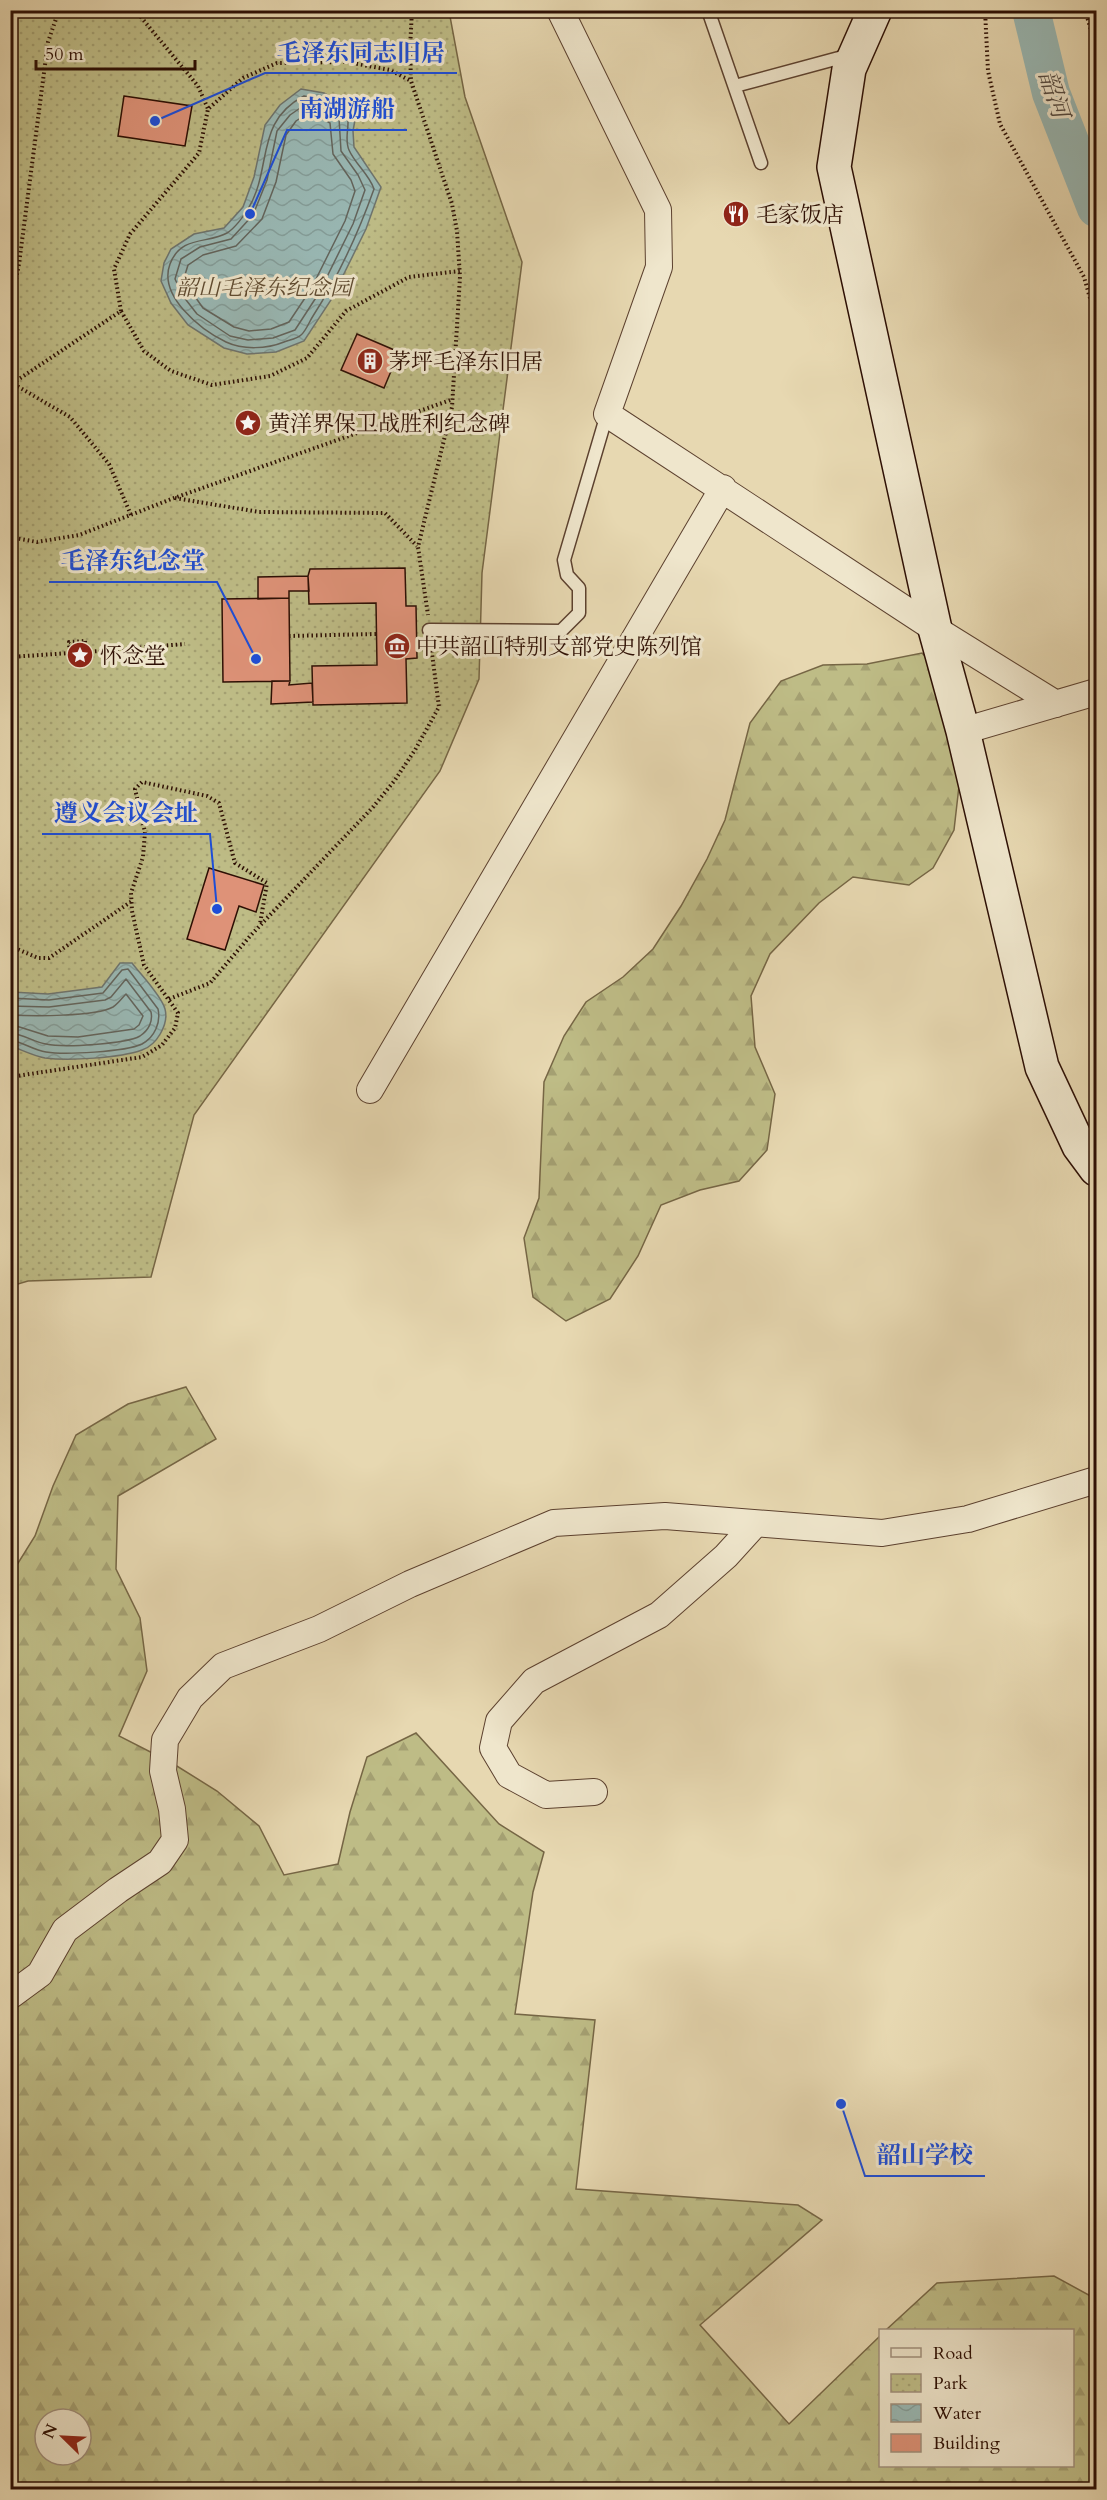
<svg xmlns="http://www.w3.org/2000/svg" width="1107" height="2500" font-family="Cardo,'Noto Serif SC',serif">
<defs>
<pattern id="forest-firs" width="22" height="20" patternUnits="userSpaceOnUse" patternTransform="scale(1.5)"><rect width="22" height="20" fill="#bebc86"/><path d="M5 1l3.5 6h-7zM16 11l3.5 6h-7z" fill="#a4a072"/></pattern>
<pattern id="park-dots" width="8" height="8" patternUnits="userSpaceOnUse" patternTransform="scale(1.5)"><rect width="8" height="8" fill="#bebc86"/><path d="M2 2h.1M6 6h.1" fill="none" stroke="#a4a072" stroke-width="1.8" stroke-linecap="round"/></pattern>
<pattern id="water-waves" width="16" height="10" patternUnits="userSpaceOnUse" patternTransform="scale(1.5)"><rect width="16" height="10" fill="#99b8b4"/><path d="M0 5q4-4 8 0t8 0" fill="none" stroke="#849d99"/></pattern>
</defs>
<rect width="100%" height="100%" fill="#e7d8b1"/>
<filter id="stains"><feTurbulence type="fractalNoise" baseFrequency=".00333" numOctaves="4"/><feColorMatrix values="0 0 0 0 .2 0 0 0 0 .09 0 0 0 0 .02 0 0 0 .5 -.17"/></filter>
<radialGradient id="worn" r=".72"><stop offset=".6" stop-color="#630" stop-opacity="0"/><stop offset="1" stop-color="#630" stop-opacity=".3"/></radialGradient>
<path fill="url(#forest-firs)" stroke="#766645" stroke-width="1.5" fill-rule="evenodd" d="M922,653L936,668L959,786L954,830L933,868L909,885L853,877L819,903L770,954L751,996L755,1047L775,1094L767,1150L739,1181L700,1190L661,1205L638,1256L610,1299L566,1321L533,1297L524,1238L539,1198L544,1082L564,1036L586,1002L623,977L653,949L681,906L707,859L725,820L750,723L781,681L823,665L867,664Z
M186,1387L216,1439L118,1496L116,1569L140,1618L147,1671L119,1736L172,1763L217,1791L259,1826L284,1875L338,1864L350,1812L367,1757L416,1733L499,1824L544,1852L533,1892L515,2014L595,2020L576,2189L798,2205L822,2220L700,2325L789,2424L880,2336V2466H1072V2330H886L937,2283L1054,2276L1096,2299V2489H11L10,1576L35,1536L53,1486L76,1435L128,1404ZM45,2419H81V2455H45Z"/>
<path fill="url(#park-dots)" stroke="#766645" stroke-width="1.5" d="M11,11H449L465,97L522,262L482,573L479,679L440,771L194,1115L151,1277L28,1281L11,1286Z"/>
<path fill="url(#water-waves)" stroke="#6e746e" stroke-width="1.5" d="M301,89L324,93L350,108L355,120L353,131L354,147L381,187L366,229L331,300L304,341L276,352L247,354L224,348L188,325L171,303L161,281L164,263L171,249L194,234L224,228L243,207L254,177L265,125L280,105Z
M120,963H132C141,975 161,995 165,1009C169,1024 157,1045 142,1050C120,1058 69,1061 45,1058C34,1056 22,1050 11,1046V992L48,994L102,987Z"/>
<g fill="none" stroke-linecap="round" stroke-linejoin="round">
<path stroke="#63645c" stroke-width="1.5" d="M304,96C317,98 349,104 348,123C348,131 345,141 349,150C355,164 369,174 374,189C358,234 338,277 313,316C309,322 306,331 301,335C297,339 289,340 284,342C267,349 243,350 226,342C201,330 158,296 170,264C181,235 208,244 227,233C234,229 244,216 248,209C273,168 254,122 304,96Z
M306,104L319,106L339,118L341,151L358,175L365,190L353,224L319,293L295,330L273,338L248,340L230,336L197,314L183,296L175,279L181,259L200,247L231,239L253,215L267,180L277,131L290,115Z
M308,113L316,115L330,123L333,154L351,180L355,191L345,221L311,289L289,322L271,329L249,331L234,327L203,308L191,291L184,278L188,265L203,255L236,246L262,219L276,182L286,135L296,121Z
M10,998L49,1000L103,993L122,970L128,969L158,1009C161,1022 155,1037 142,1044C125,1052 64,1055 46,1052C33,1050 23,1042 10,1040
M10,1006L49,1007L105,1000L111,997L126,979L151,1012C153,1021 149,1030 140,1036C126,1044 64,1048 46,1044C34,1042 23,1034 10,1033
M10,1015C32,1016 95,1017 113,1007C118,1004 122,998 126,994L143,1016L139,1025L134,1029L78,1037L48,1036L10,1024"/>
<path stroke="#99b8b4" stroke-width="38" d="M1031,10L1051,93L1096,208"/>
</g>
<path fill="#de9278" stroke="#2d0f04" stroke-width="1.5" d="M124,96L192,106L185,146L118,136Z
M357,334L399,352L384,388L341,370Z
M405,568L406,606H416L417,658L406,659L407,703L313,705L312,666L377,665L376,603L309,604L308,576L310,569Z
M308,576L309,591H289V598L258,599V577Z
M289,598L290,681L223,682L222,599Z
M272,681H290L289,685L312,683L313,702L271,704Z
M209,868L264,885L256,912L239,906L225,950L187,939Z"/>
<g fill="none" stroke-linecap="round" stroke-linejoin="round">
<defs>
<path id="lane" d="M708,10L761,163
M735,86L850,55
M429,630L561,631L579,613V588L567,575L564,560L607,414"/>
<path id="street" d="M560,10L658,210L659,267L607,414L935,629L1056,704
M963,731L1096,692
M370,1090L723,488
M594,1792L546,1795L509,1775L493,1748L499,1721L534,1681L659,1615L726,1556L755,1524
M10,1996L40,1974L65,1930L118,1890L160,1862L175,1840L172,1809L163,1771L165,1740L190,1698L223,1666L319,1629L410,1584L554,1523L665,1516L882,1533L968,1519L1096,1480"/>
<path id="secondary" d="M875,10L849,69L834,167L935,629L963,731L1042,1067L1079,1146L1096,1169"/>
</defs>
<use href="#lane" stroke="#5c412f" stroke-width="15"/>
<use href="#street" stroke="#5c412f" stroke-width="28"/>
<use href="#secondary" stroke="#2d0f04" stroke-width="36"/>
<path stroke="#2d0f04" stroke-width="4" stroke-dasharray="1.5 3" stroke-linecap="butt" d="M135,10L198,86L208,109
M412,10L410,49L411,81L452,204L457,231L460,277L452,407L418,547L428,615
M985,10L988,71L1000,124L1084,277L1096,319
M1085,10L1096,47
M10,310L19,264L48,42L59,10
M121,311L114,269L130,234L199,153L208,109L243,78L277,63L347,62L390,70L411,81
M10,382L70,417L109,464L131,515
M10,392L13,383L121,311L144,351L171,371L212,385L270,376L307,358L346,311L409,277L460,271
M175,498L259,512L385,513L417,546
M10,537L37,542L79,535L174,498L453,399
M289,636L376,634
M85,641L87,662L70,663L69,642Z
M86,652L185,644
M10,657L70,653
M10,946L38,958H49L132,901
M169,999L210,983L251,935L373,807L395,780L415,750L439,707L431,646
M10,1077L142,1057L162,1045L175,1028L178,1013L144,965L132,911L131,893L143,857L145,832L135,789L142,782L207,796L219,803L235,863L267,883L260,924"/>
<use href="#lane" stroke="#efe6cc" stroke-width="12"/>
<use href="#street" stroke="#efe6cc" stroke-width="26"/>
<use href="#secondary" stroke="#efe6cc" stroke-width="33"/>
</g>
<defs>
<symbol id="restaurant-disc" viewBox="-11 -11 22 22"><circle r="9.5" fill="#8f2418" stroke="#efe6cc"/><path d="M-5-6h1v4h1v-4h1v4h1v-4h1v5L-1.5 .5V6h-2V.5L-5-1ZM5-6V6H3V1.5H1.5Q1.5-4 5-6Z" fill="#fff"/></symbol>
<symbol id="building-disc" viewBox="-11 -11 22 22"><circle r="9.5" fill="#8f2418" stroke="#efe6cc"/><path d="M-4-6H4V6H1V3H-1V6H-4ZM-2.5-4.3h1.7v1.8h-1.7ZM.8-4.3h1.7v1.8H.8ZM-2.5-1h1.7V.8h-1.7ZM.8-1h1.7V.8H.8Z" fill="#fff"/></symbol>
<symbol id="sight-disc" viewBox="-11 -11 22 22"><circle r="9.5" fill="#8f2418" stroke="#efe6cc"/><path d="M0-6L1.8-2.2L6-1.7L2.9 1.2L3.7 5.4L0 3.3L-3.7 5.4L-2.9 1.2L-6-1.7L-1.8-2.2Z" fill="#fff"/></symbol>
<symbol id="museum-disc" viewBox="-11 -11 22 22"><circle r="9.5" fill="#8f2418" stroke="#efe6cc"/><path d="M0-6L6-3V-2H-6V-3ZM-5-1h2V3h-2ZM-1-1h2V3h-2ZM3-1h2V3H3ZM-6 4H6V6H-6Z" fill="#fff"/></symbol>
</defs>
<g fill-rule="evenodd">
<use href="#restaurant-disc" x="721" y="199" width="30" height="30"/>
<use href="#building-disc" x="355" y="346" width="30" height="30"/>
<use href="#sight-disc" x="233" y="408" width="30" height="30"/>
<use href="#museum-disc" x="382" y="631" width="30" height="30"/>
<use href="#sight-disc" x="65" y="640" width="30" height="30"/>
</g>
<g text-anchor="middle" stroke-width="6" stroke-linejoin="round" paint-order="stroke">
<g font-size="22" fill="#2d0f04" stroke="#efe6cc" text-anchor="start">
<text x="756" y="222">毛家饭店</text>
<text x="389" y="369">茅坪毛泽东旧居</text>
<text x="268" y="431">黄洋界保卫战胜利纪念碑</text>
<text x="416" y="654">中共韶山特别支部党史陈列馆</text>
<text x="100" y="663">怀念堂</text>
</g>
<g font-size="22" font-style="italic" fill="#604c32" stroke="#efe6cc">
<text x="264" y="295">韶山毛泽东纪念园</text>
</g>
<g font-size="24" font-style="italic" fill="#534a42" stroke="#efe6cc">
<text transform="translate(1054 94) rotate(72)" y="8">韶河</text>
</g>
</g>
<path fill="none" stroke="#1d4ed8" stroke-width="2" d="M155 121L265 73H457M250 214L287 130H407M256 659L217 582H49M217 909L210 834H42M841 2104L865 2176H985"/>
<g fill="#1d4ed8" stroke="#efe6cc" stroke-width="2">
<circle cx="155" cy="121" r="6"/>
<circle cx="250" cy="214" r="6"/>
<circle cx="256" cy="659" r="6"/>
<circle cx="217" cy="909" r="6"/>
<circle cx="841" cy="2104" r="6"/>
</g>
<g font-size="24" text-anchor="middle" font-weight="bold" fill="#1d4ed8" stroke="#efe6cc" stroke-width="6" stroke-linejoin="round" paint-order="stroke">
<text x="361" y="61">毛泽东同志旧居</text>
<text x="347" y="117">南湖游船</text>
<text x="133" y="569">毛泽东纪念堂</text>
<text x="126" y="821">遵义会议会址</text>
<text x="925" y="2163">韶山学校</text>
</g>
<rect width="1107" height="2500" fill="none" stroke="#e7d8b1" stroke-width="36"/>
<rect x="12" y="12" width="1083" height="2476" fill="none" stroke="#2d0f04" stroke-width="3"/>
<rect x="18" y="18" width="1071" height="2464" fill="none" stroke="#2d0f04" stroke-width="1.5"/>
<rect x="879" y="2329" width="195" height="138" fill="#efe6cc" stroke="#a1907c" stroke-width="1.5"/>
<rect x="891" y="2348" width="30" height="9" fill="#efe6cc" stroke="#a1907c" stroke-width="1.5"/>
<text x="933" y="2359" font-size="18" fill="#2d0f04">Road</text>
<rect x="891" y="2374" width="30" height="18" fill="url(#park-dots)" stroke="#a1907c" stroke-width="1.5"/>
<text x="933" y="2389" font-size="18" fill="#2d0f04">Park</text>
<rect x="891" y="2404" width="30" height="18" fill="url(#water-waves)" stroke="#a1907c" stroke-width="1.5"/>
<text x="933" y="2419" font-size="18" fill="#2d0f04">Water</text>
<rect x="891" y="2434" width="30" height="18" fill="#de9278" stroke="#a1907c" stroke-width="1.5"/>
<text x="933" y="2449" font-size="18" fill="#2d0f04">Building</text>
<g transform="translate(63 2437) rotate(294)"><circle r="28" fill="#efe6cc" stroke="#a1907c" stroke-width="1.5"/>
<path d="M0-4.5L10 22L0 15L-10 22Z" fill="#8f2418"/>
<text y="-9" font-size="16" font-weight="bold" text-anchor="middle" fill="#2d0f04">N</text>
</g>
<path d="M36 60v9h159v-9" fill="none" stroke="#2d0f04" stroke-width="3"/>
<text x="45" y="60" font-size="18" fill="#2d0f04" stroke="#efe6cc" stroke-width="4.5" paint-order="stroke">50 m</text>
<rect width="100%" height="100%" filter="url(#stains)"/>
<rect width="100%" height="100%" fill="url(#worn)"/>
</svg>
